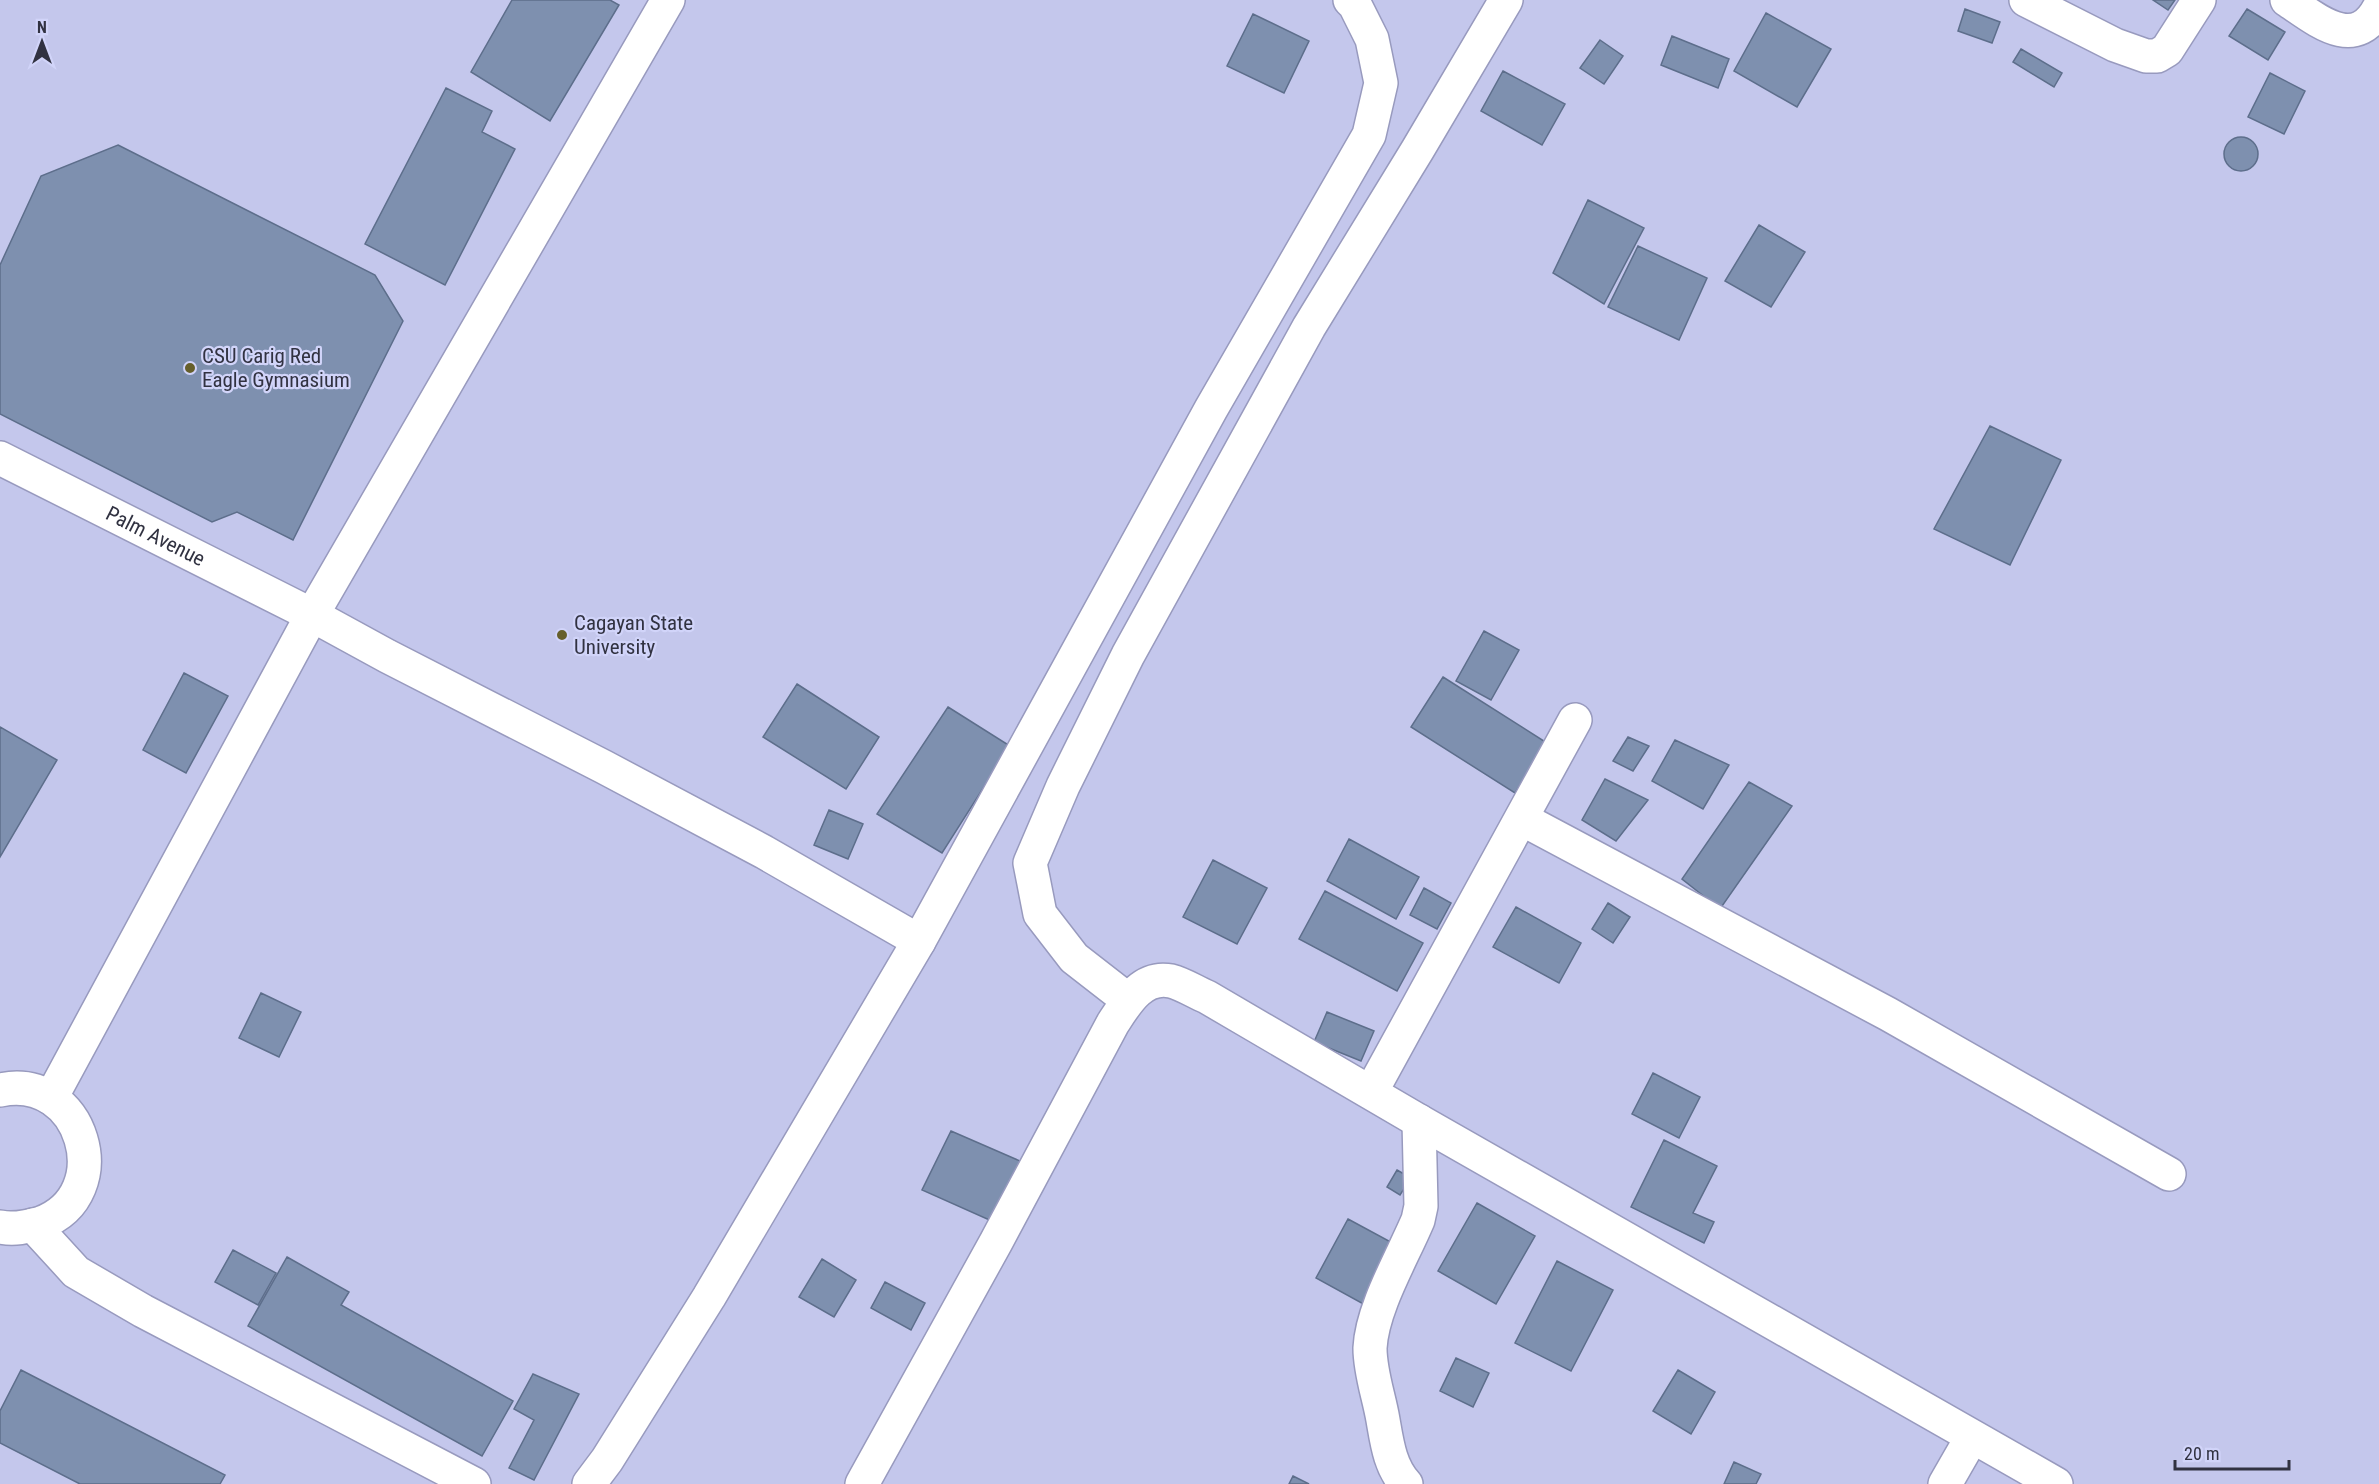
<svg xmlns="http://www.w3.org/2000/svg" width="2379" height="1484" font-family="'Roboto Condensed',sans-serif">
<rect width="100%" height="100%" fill="#c4c7ec"/>
<path fill="#7e90af" stroke="#5d6e8b" stroke-width="1.5" d="M512,0H610L619,5L550,121L471,72Z
M2153,0H2175L2168,10Z
M1965,9L2000,22L1992,43L1958,31Z
M2247,9L2285,32L2268,60L2229,36Z
M1766,13L1831,49L1797,107L1734,71Z
M1253,14L1309,41L1284,93L1227,66Z
M1672,36L1729,59L1718,88L1661,65Z
M1600,40L1623,56L1604,84L1580,68Z
M2021,49L2062,73L2054,87L2013,62Z
M1503,71L1565,104L1542,145L1481,111Z
M2270,73L2305,91L2284,134L2248,117Z
M446,88L492,111L482,132L515,149L445,285L365,244Z
M2224 154a17 17 0 1 1 34 0a17 17 0 1 1-34 0Z
M118,145L375,275L403,321L293,540L237,512L212,522L0,414V265L41,176Z
M1588,200L1644,228L1604,304L1553,273Z
M1759,225L1805,252L1771,307L1725,281Z
M1638,246L1707,278L1679,340L1608,307Z
M1990,426L2061,460L2010,565L1934,529Z
M1484,631L1519,650L1491,700L1456,681Z
M184,673L228,696L186,773L143,750Z
M1443,677L1547,743L1515,793L1411,727Z
M797,684L879,737L846,789L763,737Z
M948,707L1010,746L942,853L877,814Z
M0,727L57,760L0,857Z
M1628,737L1649,746L1633,771L1613,761Z
M1675,740L1729,765L1703,809L1652,781Z
M1605,779L1648,800L1616,841L1582,820Z
M1749,782L1792,806L1720,909L1682,879Z
M829,810L863,824L848,859L814,845Z
M1349,839L1419,877L1396,919L1327,881Z
M1213,860L1267,888L1237,944L1183,917Z
M1424,888L1451,903L1437,929L1410,915Z
M1325,891L1423,943L1397,991L1299,939Z
M1608,903L1630,917L1613,943L1592,929Z
M1516,907L1581,943L1559,983L1493,947Z
M261,993L301,1012L279,1057L239,1038Z
M1327,1012L1374,1031L1361,1061L1314,1042Z
M1653,1073L1700,1097L1679,1138L1632,1114Z
M951,1131L1027,1164L994,1222L922,1190Z
M1664,1140L1717,1166L1693,1213L1714,1222L1704,1243L1631,1207Z
M1397,1170L1411,1178L1400,1195L1387,1187Z
M1477,1203L1535,1236L1496,1304L1438,1271Z
M1348,1219L1400,1247L1367,1306L1316,1278Z
M233,1250L276,1273L258,1305L215,1282Z
M287,1257L349,1292L341,1305L513,1401L482,1456L248,1326Z
M822,1259L856,1280L834,1317L799,1297Z
M1557,1261L1613,1290L1571,1371L1515,1343Z
M885,1282L925,1303L911,1330L871,1308Z
M1456,1358L1489,1373L1473,1407L1440,1391Z
M21,1370L225,1475L220,1484H80L0,1443V1411Z
M1678,1370L1715,1392L1691,1434L1653,1411Z
M533,1374L579,1394L534,1480L509,1468L534,1420L514,1409Z
M1734,1462L1761,1474L1756,1484H1724Z
M1293,1476L1309,1484H1289Z"/>
<g fill="none" stroke-linecap="round" stroke-linejoin="round">
<defs>
<g id="minor">
<path d="M2026,0L2115,45L2146,56H2157L2167,50L2199,0"/>
<path d="M2287,0C2317,20 2355,53 2379,8"/>
<path id="s1" d="M0,458L312,615L387,656L604,767L764,852L919,941L709,1297L607,1460L589,1484"/>
<path d="M1522,819L1888,1014L2169,1174"/>
<path d="M919,941L1211,409L1369,135L1381,83L1372,39L1355,5L1350,0"/>
<path d="M1128,1000L1074,958L1040,914L1030,863L1063,786L1128,655L1309,327L1418,149L1506,0"/>
<path d="M0,1090C83,1072 119,1194 41,1223C27,1227 14,1230 0,1227"/>
<path d="M1371,1092L1575,720"/>
<path d="M51,1098L312,615L668,0"/>
<path d="M33,1225L76,1272L143,1311L474,1484"/>
<path d="M862,1484L996,1242L1113,1023C1126,1003 1142,975 1171,981C1183,984 1195,992 1207,997L1419,1121L2056,1484"/>
<path d="M1406,1484C1390,1467 1387,1443 1383,1420C1379,1396 1370,1373 1370,1348C1372,1308 1402,1258 1418,1220L1421,1206L1419,1121"/>
<path d="M1945,1484L1972,1437"/>
</g>
</defs>
<use href="#minor" stroke="#989abe" stroke-width="36"/>
<use href="#minor" stroke="#fff" stroke-width="33"/>
</g>
<g fill="#665f2b" stroke="#d1d4f9" stroke-width="2">
<circle cx="190" cy="368" r="6"/>
<circle cx="562" cy="635" r="6"/>
</g>
<g text-anchor="middle" stroke-width="4.5" stroke-linejoin="round" paint-order="stroke">
<g font-size="21" fill="#313241" stroke="#d1d4f9" text-anchor="start">
<text x="202" y="363">CSU Carig Red<tspan x="202" dy="24">Eagle Gymnasium</tspan></text>
<text x="574" y="630">Cagayan State<tspan x="574" dy="24">University</tspan></text>
</g>
<g font-size="21" fill="#313241" stroke="#d1d4f9">
<text dy="7" stroke="none"><textPath href="#s1" startOffset="174">Palm Avenue</textPath></text>
</g>
</g>
<g transform="translate(42 42)" stroke="#d1d4f9" stroke-width="4.5" paint-order="stroke">
<path d="M0-4.5L10 22L0 15L-10 22Z" fill="#313241"/>
<text y="-9" font-size="16" font-weight="bold" text-anchor="middle" fill="#313241">N</text>
</g>
<path d="M2175 1460v9h114v-9" fill="none" stroke="#313241" stroke-width="3"/>
<text x="2184" y="1460" font-size="18" fill="#313241" stroke="#d1d4f9" stroke-width="4.5" paint-order="stroke">20 m</text>
</svg>
